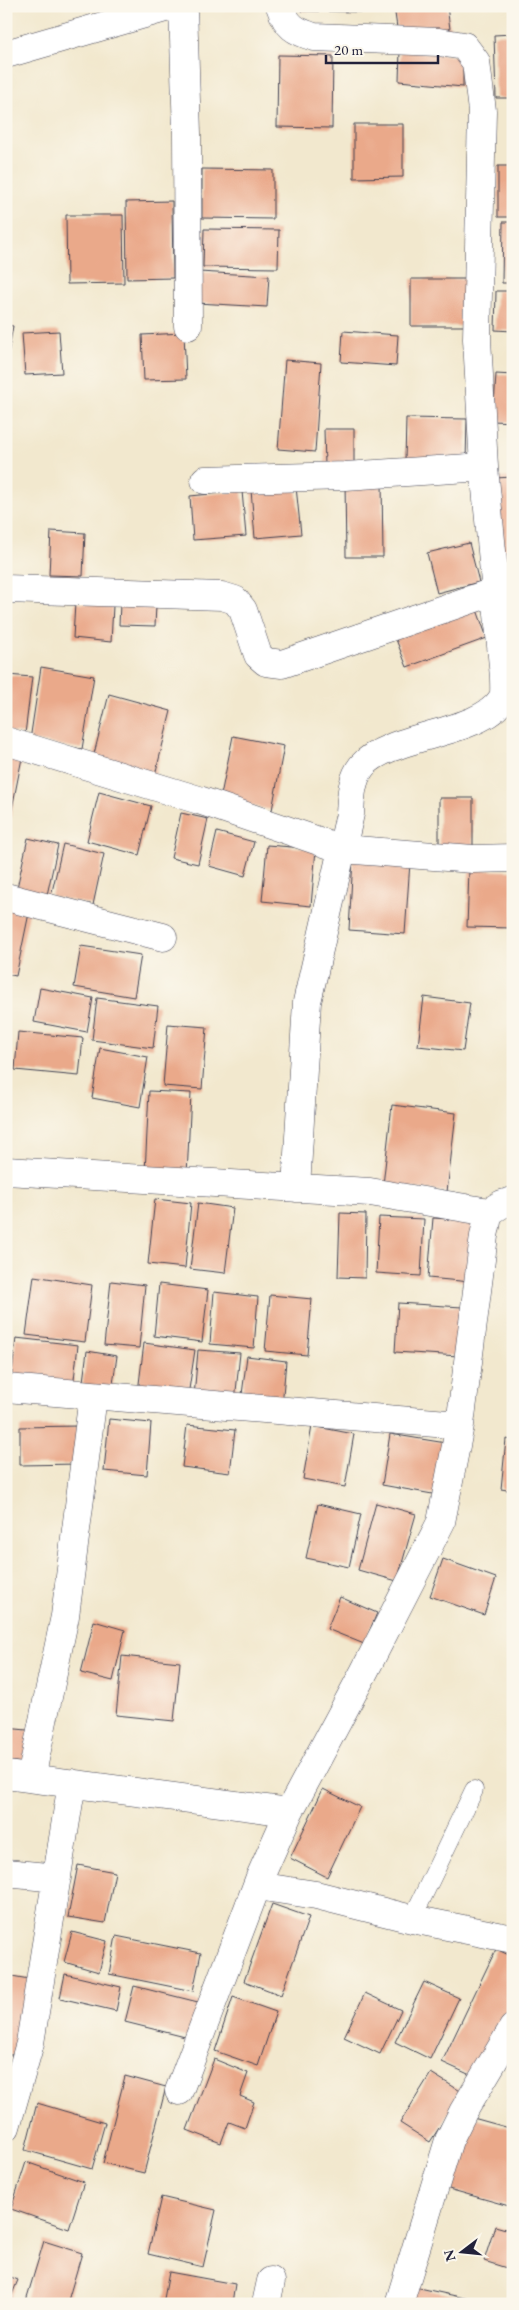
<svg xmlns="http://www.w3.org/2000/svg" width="519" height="2310" font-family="'EB Garamond',serif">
<rect width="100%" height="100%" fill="#fbf7ec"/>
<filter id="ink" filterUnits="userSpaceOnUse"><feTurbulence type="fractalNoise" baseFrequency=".02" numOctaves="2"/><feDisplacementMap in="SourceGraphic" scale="10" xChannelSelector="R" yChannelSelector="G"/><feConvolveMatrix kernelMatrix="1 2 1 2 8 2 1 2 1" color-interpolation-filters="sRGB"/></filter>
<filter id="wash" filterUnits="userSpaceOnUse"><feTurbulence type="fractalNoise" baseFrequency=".0096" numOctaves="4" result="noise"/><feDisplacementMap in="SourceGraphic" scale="20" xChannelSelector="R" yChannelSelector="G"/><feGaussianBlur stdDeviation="1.12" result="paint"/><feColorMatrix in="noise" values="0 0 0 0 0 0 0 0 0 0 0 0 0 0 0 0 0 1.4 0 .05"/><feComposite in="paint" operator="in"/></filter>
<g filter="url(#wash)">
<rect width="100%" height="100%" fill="#f2e8ce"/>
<g id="blocks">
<path fill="#eaa98a" d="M299,6H361L362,12L301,11Z
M394,6H447L450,29L398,35Z
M513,34V98H496L494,35Z
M400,50L463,57V87L399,81Z
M278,55L333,56L332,128L277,127Z
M354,124H403V177L354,178Z
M498,166H513V217H498Z
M202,169L273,170V219L202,218Z
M172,201L173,278L127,279L126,202Z
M66,215H123L124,283L67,284Z
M503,222H513V283H502Z
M204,229L279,230L278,268L203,267Z
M199,272L269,276L267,307L197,303Z
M411,279H469L470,326H411Z
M496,291H513V331L495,330Z
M6,325L13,326L7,360H6Z
M59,331L62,373L25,375L22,333Z
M343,331L398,335L396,366L341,362Z
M184,333L186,379L144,380L142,335Z
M285,360L321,363L315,452L278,449Z
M496,374L513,375V422L493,421Z
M406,418L467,419L466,462L405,461Z
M324,429H354V466H325Z
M513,477V559L500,560L495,478Z
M382,480L383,557H346L345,481Z
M296,487L301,534L255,538L251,490Z
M242,491L246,536L193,540L190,496Z
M51,531L85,533L83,576L49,575Z
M469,543L479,582L437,593L427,553Z
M509,562H513V589H511Z
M75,603L113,606L111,642L73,638Z
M120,604L156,605L155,626L119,625Z
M476,607L487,638L407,667L395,637Z
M41,667L94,676L82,749L30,740Z
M7,675L32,677L25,734L6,732Z
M109,694L171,711L155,775L93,758Z
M233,736L284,746L272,810L220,800Z
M6,749L23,753L9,824L6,823Z
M99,792L151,806L139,855L87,841Z
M439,798H473V848H439Z
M181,813L208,819L198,864L171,858Z
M217,832L254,842L245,876L209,866Z
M28,838L58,845L45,904L15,897Z
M63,844L104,854L93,905L51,896Z
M267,845L316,849L311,906L262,901Z
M353,858L410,862L405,934L349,930Z
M469,870L513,871V928L467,927Z
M6,908L29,913L16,976L6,974Z
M81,946L141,955L134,997L74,987Z
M40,988L93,998L87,1032L34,1022Z
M424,997L470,1003L463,1051L418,1046Z
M97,998L158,1006L153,1048L92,1040Z
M168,1024L207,1027L202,1089L163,1086Z
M18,1032L83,1038L79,1076L15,1070Z
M100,1048L148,1057L140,1107L92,1098Z
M149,1091L191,1093L187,1175L145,1173Z
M392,1105L456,1113L447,1192L383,1185Z
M155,1199L191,1203L185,1268L148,1264Z
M198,1203L233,1208L225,1273L190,1269Z
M340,1213L366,1214L365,1278L338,1277Z
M379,1217L424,1219L421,1276L376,1273Z
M433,1218L476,1221L471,1282L428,1278Z
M34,1276L92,1285L85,1342L26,1335Z
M111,1281L145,1285L139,1348L104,1345Z
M159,1284L208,1290L202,1342L154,1336Z
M214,1292L258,1297L254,1348L210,1344Z
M270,1295L312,1299L307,1355L265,1351Z
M398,1303L462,1307L459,1356L395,1352Z
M16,1338L78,1345L73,1388L11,1381Z
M144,1343L195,1350L188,1396L138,1392Z
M198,1350L240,1353L235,1401L194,1397Z
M87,1351L117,1356L112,1391L82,1389Z
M247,1356L286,1361L282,1406L241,1402Z
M109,1419L151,1423L147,1475L104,1471Z
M187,1425L235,1430L230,1473L182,1467Z
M78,1426L79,1464L20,1465V1427Z
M312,1426L354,1434L345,1487L303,1479Z
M390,1434L446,1443L438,1495L382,1485Z
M506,1439L513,1440V1491L501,1489Z
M376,1503L416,1514L397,1581L358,1570Z
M318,1504L361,1514L349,1567L306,1558Z
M443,1559L496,1578L484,1615L430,1596Z
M340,1597L377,1613L364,1644L327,1629Z
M94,1621L125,1630L113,1681L81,1673Z
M122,1656L180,1662L174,1721L116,1715Z
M6,1728L37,1731L33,1764L6,1761Z
M323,1789L360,1807L327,1877L290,1858Z
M78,1865L115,1872L105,1923L68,1917Z
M272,1904L309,1917L281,1995L244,1981Z
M72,1932L107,1941L99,1972L64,1962Z
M116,1936L201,1953L193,1991L109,1974Z
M496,1949L513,1957V2010L479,2079L442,2062Z
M65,1974L121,1987L116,2011L60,1998Z
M6,1975L29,1979L17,2056L6,2054Z
M424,1982L459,1998L430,2059L395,2042Z
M134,1986L202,2003L193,2039L125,2022Z
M365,1993L401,2010L380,2054L344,2037Z
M233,1997L276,2012L258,2066L215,2051Z
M214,2059L248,2073L240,2096L254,2102L245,2128L229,2122L221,2143L187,2130Z
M431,2073L462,2092L430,2142L400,2123Z
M125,2076L166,2087L144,2173L103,2163Z
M37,2103L105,2123L92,2169L25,2150Z
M466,2116L513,2129V2193L509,2206L445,2188Z
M26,2162L84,2182L69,2229L11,2209Z
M161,2197L216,2210L203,2267L148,2254Z
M495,2226L513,2231V2270L484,2261Z
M44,2241L82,2253L67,2304H25Z
M169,2272L235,2284L232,2304H163Z
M6,2275L18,2280L8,2304H6Z
M415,2287L483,2302V2304H411Z"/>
</g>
</g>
<g filter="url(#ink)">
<use href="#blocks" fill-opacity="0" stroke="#414051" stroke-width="1"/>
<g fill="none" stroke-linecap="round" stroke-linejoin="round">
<defs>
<path id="service" d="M412,1919L474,1790"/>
<path id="minor" d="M183,6L187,134L188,326
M280,6C287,27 295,31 314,37L439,42L464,46L476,62L482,111L477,339L484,467L504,677C504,683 505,694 502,699C481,735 389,734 362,766C351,780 351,798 350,814L307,1002L296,1188
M6,54L172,6
M205,480L345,476L484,467
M6,589L222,596L235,600L243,610L258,655L266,662L282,664L496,591
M6,741L199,800L342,849L473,859L513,858
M6,897L163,937
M6,1171L370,1192L489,1212
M6,1388L460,1425
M6,1775L289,1812
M31,1778L65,1616L93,1396
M6,1873L57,1878
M257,1886L316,1895L412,1919L513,1939
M179,2091L260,1877L289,1812L364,1672L441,1522L460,1425L484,1236L489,1212L502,1204L513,1201
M6,2127L30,2043L72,1783
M266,2304L271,2281
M399,2304L449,2140L463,2112L513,2028"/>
</defs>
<use href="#service" stroke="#414051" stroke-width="19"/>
<use href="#minor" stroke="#414051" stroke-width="29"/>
<use href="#service" stroke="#fff" stroke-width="18"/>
<use href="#minor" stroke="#fff" stroke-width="28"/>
</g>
</g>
<rect width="519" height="2310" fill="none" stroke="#fbf7ec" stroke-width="25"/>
<g transform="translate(462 2252) rotate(254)" stroke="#fbf7ec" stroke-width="4" paint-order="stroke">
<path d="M0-4L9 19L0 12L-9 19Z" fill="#22223b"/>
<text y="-8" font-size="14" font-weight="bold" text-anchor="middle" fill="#22223b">N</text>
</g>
<path d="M326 55v8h112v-8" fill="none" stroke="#22223b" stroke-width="2.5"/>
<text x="334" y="55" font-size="15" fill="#22223b" stroke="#fbf7ec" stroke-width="4" paint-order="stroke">20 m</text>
</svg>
